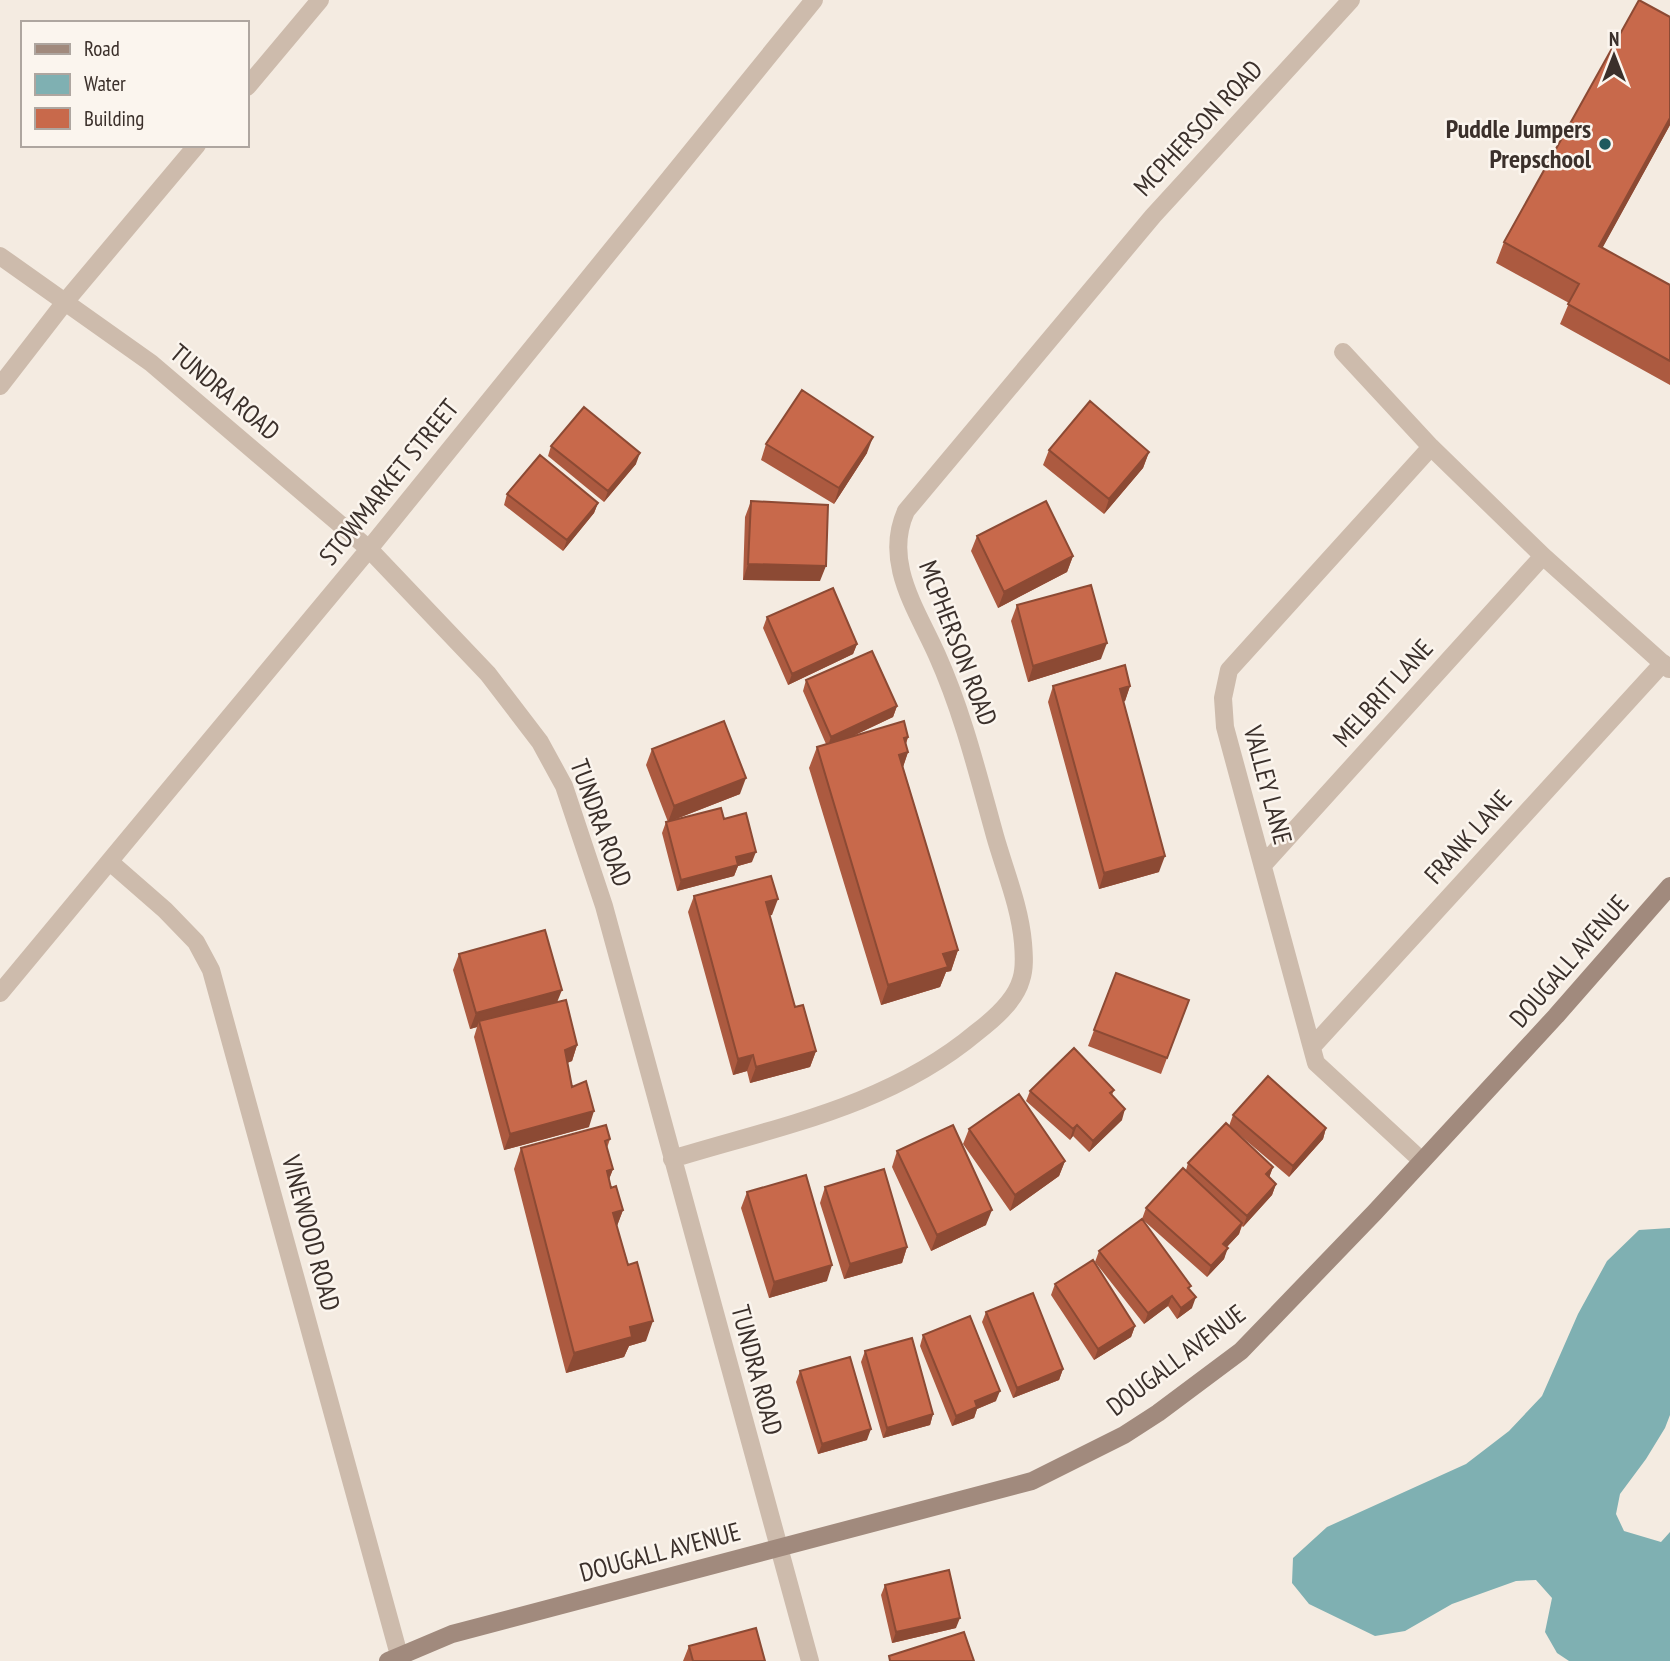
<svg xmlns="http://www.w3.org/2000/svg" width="1670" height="1661" font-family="'PT Sans Narrow',sans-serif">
<rect width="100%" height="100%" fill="#f4ebe1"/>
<path fill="#7fb0b2" d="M1670,1228V1415L1665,1428L1646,1459L1620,1494L1616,1514L1624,1531L1661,1542L1670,1532V1661H1569L1557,1653L1545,1632L1552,1598L1536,1580L1516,1581L1452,1604L1405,1631L1375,1636L1309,1604L1292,1583L1293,1558L1327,1527L1466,1464L1509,1431L1542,1396L1578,1314L1607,1261L1639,1230Z"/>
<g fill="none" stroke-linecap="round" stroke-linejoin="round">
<path stroke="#cdbbac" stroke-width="18" d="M247,87L320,0
M0,256L151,363L369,549L488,674L540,742L564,786L604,906L810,1661
M1343,352L1431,447L1543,556L1669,669
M0,386L65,302L197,145
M110,862L165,910L196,942L211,970L399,1655
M1263,865L1543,556
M0,993L369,549L814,0
M1312,1047L1663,663
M672,1159C780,1126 889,1106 977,1032C994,1019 1015,1001 1021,980C1025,969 1024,955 1023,943C1020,907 1005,871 995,836C978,775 963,713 937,655C916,608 883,562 906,511L1153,216L1351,0
M1422,1161L1316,1063L1225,727L1223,698L1229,670L1431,447"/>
<path stroke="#a18a7d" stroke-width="18" d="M388,1661L452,1634L1032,1481L1124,1435L1158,1413L1241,1351L1375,1212L1556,1016L1670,886"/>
</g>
<path fill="#ac5a40" d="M1670,17V125L1602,248L1670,285V385L1560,324L1569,303L1496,263L1504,242Z
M766,444L867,453L834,504L761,460Z
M551,446L636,464L604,502L548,456Z
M1049,450L1149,452L1143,468L1104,514L1043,465Z
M507,494L598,503L594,513L563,551L504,505Z
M751,501L820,581L743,580L745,517Z
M977,536L1073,556L1067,572L998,608L971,551Z
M1017,605L1101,659L1028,682L1011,621Z
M767,617L857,644L853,654L788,685L763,628Z
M806,680L897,706L893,717L849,738L908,737L906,744L908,752L903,767L958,950L951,971L946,972L940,987L881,1005L809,768L817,747L826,744L803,691Z
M1053,686H1130L1125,701L1123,702L1159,872L1099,889L1048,702Z
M652,749L740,794L671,821L724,819L752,862L738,866L734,876L677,891L662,833L666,822H668L646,765Z
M694,896L772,915H769L795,1007L816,1051L810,1067L750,1083L747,1071L733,1075L688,912Z
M459,954L557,1002L577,1045L572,1061L567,1063L572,1087L589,1127L504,1150L474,1037L477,1027L470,1029L453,970Z
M1116,973L1189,1000L1161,1074L1088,1046Z
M1114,1090L1112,1095L1122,1120L1089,1152L1073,1136L1070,1140L1026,1101L1030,1091Z
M1233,1115L1326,1128L1323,1139L1289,1177L1229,1126Z
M969,1129L1065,1161L1059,1176L1010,1211L963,1144Z
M610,1139L607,1148L613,1169L609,1179L611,1188L623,1210L617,1226L646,1341L629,1346L624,1357L566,1373L514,1169L521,1148Z
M897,1151L986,1225L931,1251L892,1167Z
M1188,1163L1273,1167L1269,1177L1276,1184L1272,1195L1243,1227L1242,1226L1239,1234L1227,1247L1224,1259L1207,1277L1142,1219L1146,1208L1186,1170Z
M825,1187L907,1247L902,1263L844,1279L820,1203Z
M747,1192L827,1281L769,1298L741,1208Z
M1099,1251L1190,1289L1192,1308L1177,1319L1168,1306L1144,1324L1095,1262Z
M1055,1284L1135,1326L1131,1337L1094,1360L1051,1295Z
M986,1312L1063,1369L1059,1380L1013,1398L982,1322Z
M923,1335L996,1401L977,1409L974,1418L952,1426L920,1346Z
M865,1351L933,1414L930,1425L883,1438L861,1362Z
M800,1371L867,1440L818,1454L796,1382Z
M885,1585L956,1628L892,1643L881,1595Z
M689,1646L765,1661H683Z"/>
<path fill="#8c4a34" d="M1670,118V125L1592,267L1599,246Z
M873,437L867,453L834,504L839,488Z
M1149,452L1143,468L1104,514L1109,499Z
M640,453L636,464L604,502L608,491Z
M598,503L594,513L563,551L567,540Z
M1073,556L1067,572L998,608L1004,592Z
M748,564L826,566L820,581L743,580Z
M1107,643L1101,659L1028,682L1033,666Z
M857,644L853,654L788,685L792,674Z
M1130,686L1125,701L1114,705L1120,689Z
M897,706L893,717L827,748L831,737Z
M908,737L902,754L908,752L901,773L892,775L904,738Z
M746,778L740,794L668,822L674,806Z
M756,852L752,862L738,866L734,876L677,891L681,880L736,857Z
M1165,856L1159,872L1099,889L1104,873Z
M778,899L772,915L760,918L766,902Z
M958,950L951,971L946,972L940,987L881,1005L888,985L943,954Z
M562,990L556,1005L479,1021L477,1027L470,1029L476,1013Z
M577,1045L572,1061L559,1066L565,1050Z
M816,1051L810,1067L750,1083L756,1067Z
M753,1055L747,1071L733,1075L738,1059Z
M1125,1109L1122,1120L1089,1152L1093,1141Z
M594,1111L589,1127L504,1150L510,1134Z
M1077,1125L1073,1136L1070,1140L1073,1129Z
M1326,1128L1323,1139L1289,1177L1293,1166Z
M1065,1161L1059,1176L1010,1211L1015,1195Z
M1273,1167L1269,1178L1266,1174Z
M613,1169L605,1190L607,1171Z
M1276,1184L1272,1195L1243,1227L1247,1216Z
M623,1210L615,1231L613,1213Z
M992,1210L986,1225L931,1251L937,1235Z
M1242,1223L1239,1234L1220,1254L1223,1244Z
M907,1247L902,1263L844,1279L850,1264Z
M1228,1248L1224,1259L1207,1277L1211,1266Z
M832,1265L827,1281L769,1298L774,1282Z
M1172,1296L1168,1306L1144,1324L1148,1313Z
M1196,1297L1192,1308L1177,1319L1181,1308Z
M653,1321L646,1341L629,1346L624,1357L566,1373L574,1353L630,1327Z
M1135,1326L1131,1337L1094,1360L1098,1349Z
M1063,1369L1059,1380L1013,1398L1017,1388Z
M1000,1391L996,1401L977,1409L974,1418L952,1426L956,1416L975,1401Z
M933,1414L930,1425L883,1438L887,1428Z
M871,1429L867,1440L818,1454L822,1444Z
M960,1618L956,1628L892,1643L896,1632Z"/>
<path fill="#c8694b" stroke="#8c4a34" stroke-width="2" d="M1639,0L1670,17V118L1599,246L1670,285V361L1568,304L1579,284L1504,242Z
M802,390L873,437L839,488L766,444Z
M1090,401L1149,452L1109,499L1049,450Z
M584,407L640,453L608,491L551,446Z
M540,455L598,503L567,540L507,494Z
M751,501L828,505L826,566L748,564Z
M1046,501L1073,556L1004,592L977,536Z
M1091,585L1107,643L1033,666L1017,605Z
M833,588L857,644L792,674L767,617Z
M872,651L897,706L831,737L806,680Z
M1125,665L1130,686L1120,689L1165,856L1104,873L1053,686Z
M724,721L746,778L674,806L652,749Z
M904,721L908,737L904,738L908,752L899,755L958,950L943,954L948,967L888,985L817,747Z
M721,808L724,819L746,813L756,852L736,857L738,865L681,880L666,822Z
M771,876L778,899L766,902L795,1007L803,1005L816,1051L756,1067L753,1055L738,1059L694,896Z
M545,930L562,990L476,1013L459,954Z
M1116,973L1189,1000L1167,1058L1094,1030Z
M566,1000L577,1045L565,1050L572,1087L586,1081L594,1111L510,1134L479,1021Z
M1074,1048L1114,1090L1110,1093L1125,1109L1093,1141L1077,1125L1073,1129L1030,1091Z
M1268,1076L1326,1128L1293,1166L1233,1115Z
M1019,1094L1065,1161L1015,1195L969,1129Z
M1226,1123L1273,1167L1266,1174L1276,1184L1247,1216L1188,1163Z
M606,1125L610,1139L605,1141L613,1169L607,1171L611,1188L616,1186L623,1210L613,1213L628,1265L637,1262L653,1321L630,1327L632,1337L574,1353L521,1148Z
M953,1125L992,1210L937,1235L897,1151Z
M1183,1168L1242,1223L1223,1244L1228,1248L1211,1266L1146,1208Z
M884,1169L907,1247L850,1264L825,1187Z
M806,1175L832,1265L774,1282L747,1192Z
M1142,1219L1191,1286L1188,1288L1196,1297L1181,1308L1172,1296L1148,1313L1099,1251Z
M1093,1260L1135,1326L1098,1349L1055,1284Z
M1033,1293L1063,1369L1017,1388L986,1312Z
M970,1316L1000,1391L975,1401L977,1407L956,1416L923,1335Z
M912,1338L933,1414L887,1428L865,1351Z
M850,1357L871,1429L822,1444L800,1371Z
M949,1570L960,1618L896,1632L885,1585Z
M756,1628L765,1661H693L689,1646Z
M964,1632L974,1661H890L889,1656Z"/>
<circle fill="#1f5a5e" stroke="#fbf5ee" stroke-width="2.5" cx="1605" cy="144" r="7"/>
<g text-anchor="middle" stroke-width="5" stroke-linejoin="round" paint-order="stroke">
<g font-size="26" fill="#3b302b" stroke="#fbf5ee">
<text transform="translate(1198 128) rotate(-47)" y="9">MCPHERSON ROAD</text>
<text transform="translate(225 392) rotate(40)" y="9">TUNDRA ROAD</text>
<text transform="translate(389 482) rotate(-51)" y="9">STOWMARKET STREET</text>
<text transform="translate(958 643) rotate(69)" y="9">MCPHERSON ROAD</text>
<text transform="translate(1383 693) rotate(-48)" y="9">MELBRIT LANE</text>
<text transform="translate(1268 785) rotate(75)" y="9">VALLEY LANE</text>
<text transform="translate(601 823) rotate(70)" y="9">TUNDRA ROAD</text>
<text transform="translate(1468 837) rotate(-48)" y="9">FRANK LANE</text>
<text transform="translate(1569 961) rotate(-49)" y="9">DOUGALL AVENUE</text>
<text transform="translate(311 1233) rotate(75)" y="9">VINEWOOD ROAD</text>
<text transform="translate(1176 1360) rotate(-37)" y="9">DOUGALL AVENUE</text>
<text transform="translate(757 1370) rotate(75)" y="9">TUNDRA ROAD</text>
<text transform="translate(660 1552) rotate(-15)" y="9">DOUGALL AVENUE</text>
</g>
<g font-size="26" font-weight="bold" fill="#3b302b" stroke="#fbf5ee" text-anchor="end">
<text x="1591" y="138">Puddle Jumpers<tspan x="1591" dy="30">Prepschool</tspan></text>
</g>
</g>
<rect x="21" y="21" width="228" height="126" fill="#fbf5ee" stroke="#aea6a0" stroke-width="2"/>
<rect x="35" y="44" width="35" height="10" fill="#a18a7d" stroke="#aea6a0" stroke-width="2"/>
<text x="84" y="56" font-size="21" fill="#3b302b">Road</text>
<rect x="35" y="74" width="35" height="21" fill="#7fb0b2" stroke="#aea6a0" stroke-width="2"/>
<text x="84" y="91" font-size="21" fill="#3b302b">Water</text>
<rect x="35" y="108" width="35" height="21" fill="#c8694b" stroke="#aea6a0" stroke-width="2"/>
<text x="84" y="126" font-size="21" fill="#3b302b">Building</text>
<g transform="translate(1614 56)" stroke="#fbf5ee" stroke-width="5" paint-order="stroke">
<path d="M0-5L12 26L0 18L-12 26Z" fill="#3b302b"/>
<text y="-10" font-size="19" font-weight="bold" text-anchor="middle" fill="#3b302b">N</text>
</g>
</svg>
